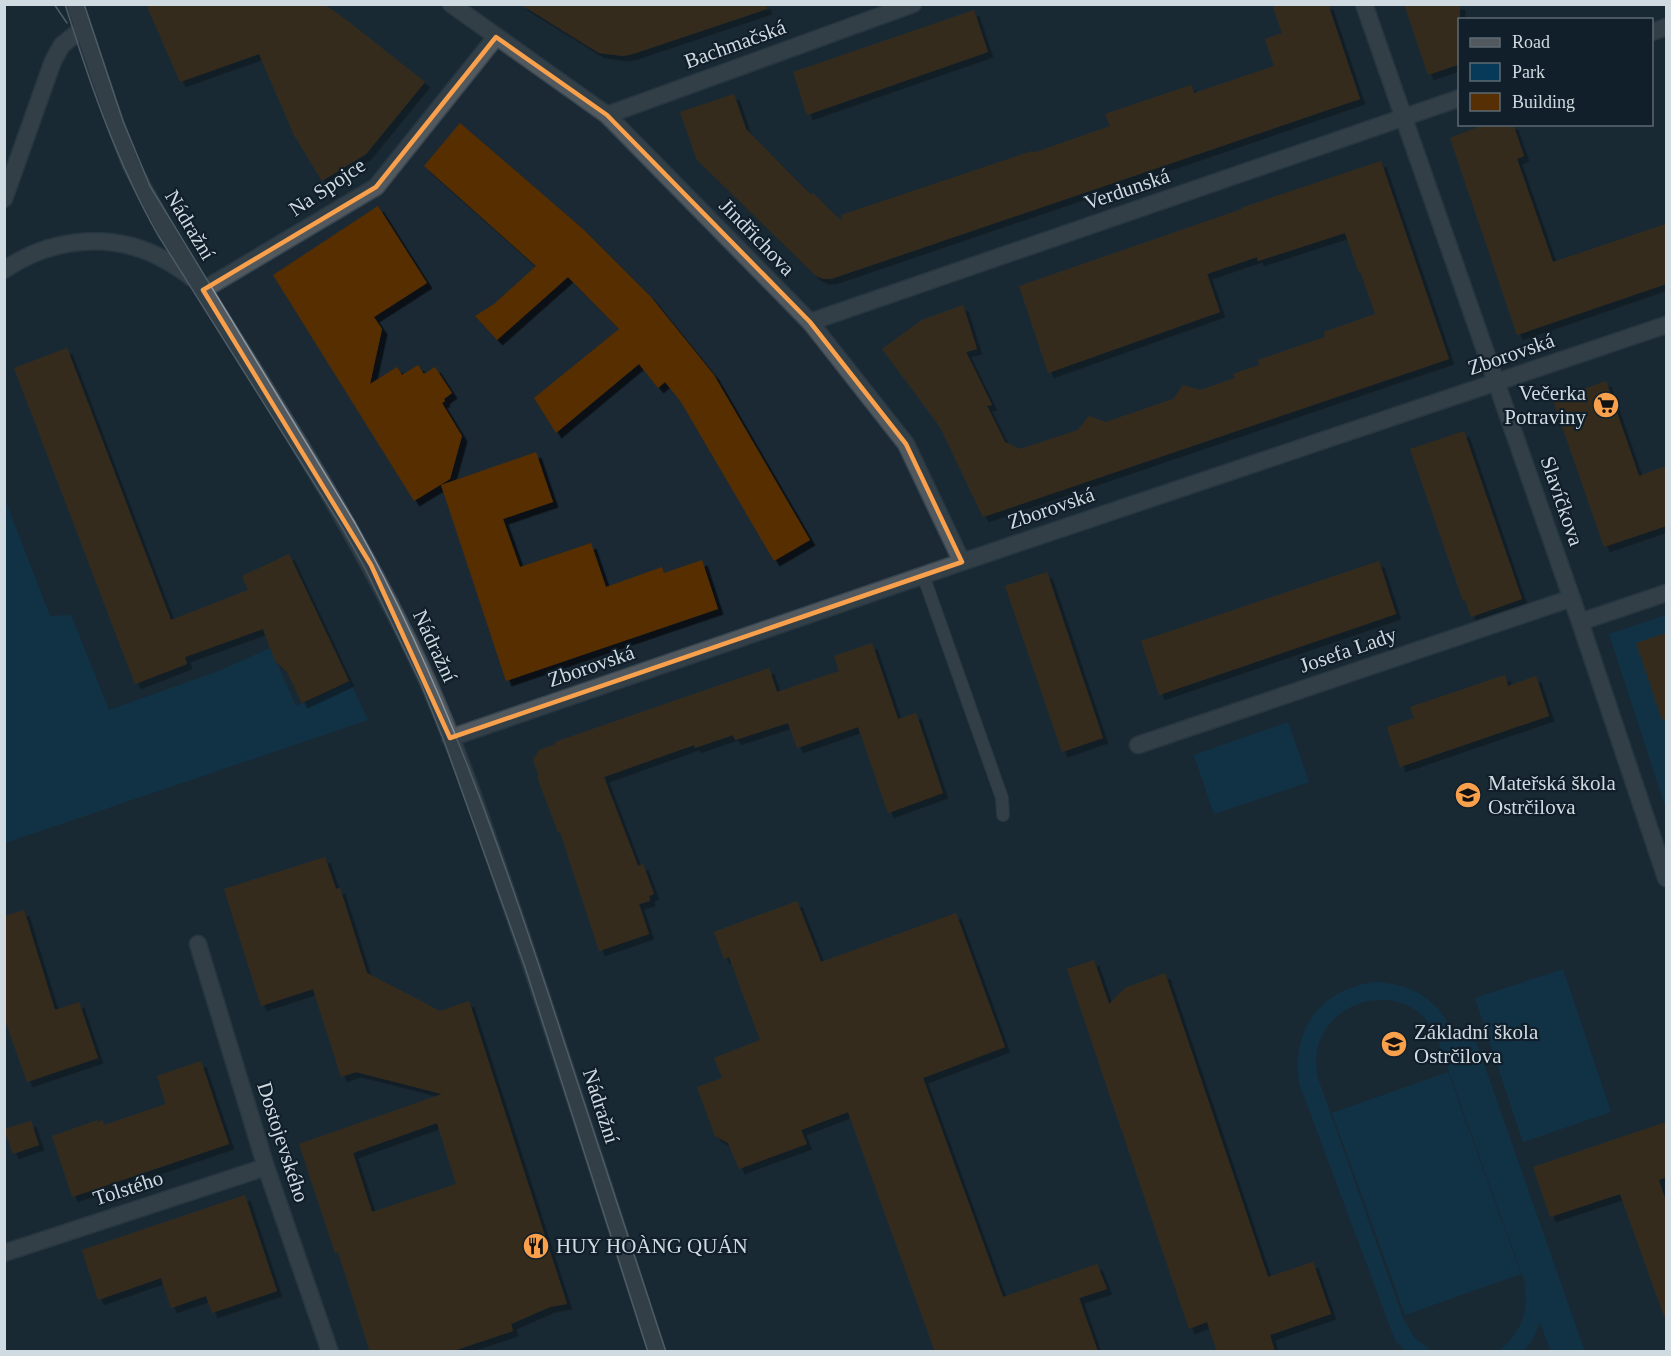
<svg xmlns="http://www.w3.org/2000/svg" width="1671" height="1356" font-family="Georgia,serif">
<defs>
<filter id="shadow"><feDropShadow dx="5.5" dy="5.5" stdDeviation="0" flood-color="#0009"/></filter>
</defs>
<rect width="100%" height="100%" fill="#1a2934"/>
<path fill="#073a58" d="M4,497L50,616L71,615L109,710L221,670L270,648L296,706L350,682L368,720L5,843Z
M1666,615V809L1609,634Z
M1288,722L1309,782L1214,814L1194,755Z
M1563,969L1611,1112L1523,1142L1475,998Z
M1377,982C1415,985 1436,999 1454,1033L1471,1027L1584,1349L1576,1351H1551L1540,1323L1531,1342L1523,1351H1498C1522,1334 1530,1308 1524,1280L1435,1033C1401,967 1297,1008 1319,1081L1403,1318L1414,1337L1431,1351H1405L1395,1340L1299,1083C1291,1029 1322,987 1377,982Z
M1448,1072L1521,1274L1405,1315L1332,1113Z"/>
<path fill="#562f05" fill-rule="evenodd" filter="url(#shadow)" d="M146,4H324L349,22L425,82L366,154L322,181L294,135L259,54L180,82Z
M520,4H766L767,9L633,54L623,56L599,53Z
M1272,4H1328L1360,99L831,279H823L815,275L697,160L680,112L734,94L746,129L811,195L813,193L836,216L843,221L841,215L1032,151L1033,153L1110,126L1105,114L1191,85L1194,93L1274,66L1265,39L1282,33Z
M1404,4H1460V64L1428,75Z
M974,10L988,52L807,115L793,72Z
M460,123L583,229L651,297L714,375L810,540L774,561L681,402L665,382L658,388L639,364L556,433L534,398L619,329L568,277L497,340L475,316L494,304L536,266L424,166Z
M1486,124H1513L1524,156L1517,159L1553,262L1666,224V284L1517,335L1450,138Z
M1381,161L1449,359L983,517L940,427L882,349L922,320L963,305L977,349L966,352L992,405L987,406L1005,442L1020,449L1078,430L1089,416L1106,422L1173,399L1183,385L1200,390L1235,378L1233,374L1259,365L1258,360L1325,337L1324,332L1375,314L1361,273H1359L1345,233L1258,261L1257,257L1207,274L1220,312L1048,373L1019,286L1242,209L1241,208Z
M378,206L427,283L374,317L382,329L370,384L397,367L402,375L418,365L424,374L435,367L452,393L444,399L445,401L442,403L462,436L450,479L414,501L273,275Z
M67,348L171,620L248,590L242,576L289,554L349,681L302,703L287,672L275,661L263,629L185,657L187,664L135,684L14,368Z
M1606,381L1639,476L1666,466V526L1604,547L1553,400Z
M1464,431L1522,599L1471,617L1465,600L1463,601L1410,449Z
M536,452L553,502L503,519L520,567L591,543L606,587L662,567L664,573L702,560L718,609L506,681L441,485Z
M1379,561L1396,614L1159,695L1141,641Z
M1047,572L1103,738L1062,752L1005,586Z
M1666,633V719L1662,720L1636,643Z
M872,643L898,719L916,713L943,793L888,813L858,727L797,748L788,723L735,740L733,735L695,748L694,745L604,777L638,866L643,864L654,894L649,896L650,901L639,904L649,934L599,951L560,832H558L537,777L539,776L533,760L539,750L556,744L555,742L769,668L777,692L839,671L834,656Z
M1505,675L1508,686L1536,676L1549,716L1400,767L1387,727L1414,718L1410,707Z
M325,857L336,889L340,888L367,973L440,1011L469,1001L567,1304L550,1307L511,1324L513,1331L450,1352H370L338,1252L335,1253L299,1144L442,1094L356,1072L341,1077L313,989L261,1006L224,889ZM437,1123L456,1184L372,1212L353,1153Z
M797,901L821,962L956,913L1005,1047L923,1078L1003,1297L1097,1264L1107,1289L1079,1298L1098,1352H935L848,1112L801,1130L807,1144L739,1169L728,1143L715,1136L697,1087L722,1078L714,1058L760,1040L729,957L724,959L714,932Z
M24,910L55,1010L79,1002L98,1058L27,1082L4,1017V916Z
M1094,960L1109,1004L1125,988L1165,973L1268,1277L1313,1262L1331,1314L1270,1335L1275,1352H1217L1207,1322L1189,1329L1067,969Z
M201,1061L229,1144L72,1197L52,1136L98,1120V1122L103,1120L104,1125L166,1104L157,1076Z
M31,1121L39,1145L13,1154L4,1129Z
M1666,1122V1177L1659,1180L1666,1202V1315L1664,1316L1620,1194L1550,1217L1533,1167Z
M245,1195L277,1291L212,1313L206,1296L171,1308L161,1278L98,1300L82,1250Z"/>
<g fill="none" stroke-linecap="round" stroke-linejoin="round">
<defs>
<path id="service" d="M923,575L1002,798L1003,815"/>
<path id="minor" d="M75,4L115,123L131,165L167,232C258,379 355,522 427,680C461,756 488,839 515,917C564,1062 610,1207 657,1352
M451,4L607,115L810,322L906,444L962,562
M1364,4L1580,622L1666,878
M1652,32L1666,27
M607,115L913,4
M4,199L53,61L62,45L82,29
M4,270C52,237 114,231 165,260C175,266 184,271 192,278
M203,290L376,187L496,37
M810,322L1460,98
M1580,622L1666,593
M450,738L962,562L1666,325
M1138,745L1572,598
M198,944L266,1167L330,1352
M4,1253L266,1167"/>
</defs>
<use href="#service" stroke="#374550" stroke-width="14"/>
<use href="#minor" stroke="#374550" stroke-width="19"/>
<use href="#service" stroke="#51595e" stroke-width="12"/>
<use href="#minor" stroke="#51595e" stroke-width="16"/>
<path stroke="#8b97a0" stroke-width="1.5" d="M54,4L67,23
M65,4C90,84 117,163 158,235L343,529L365,568L421,684L444,741L525,967L648,1352
M84,4L123,121L150,186L355,523C443,681 502,852 558,1023C594,1133 630,1242 666,1352"/>
</g>
<path d="M0 0H1671V1356H0ZM496,37L607,115L810,322L906,444L962,562L450,738L371,565L203,290L376,187Z" fill="#1a2934" fill-opacity=".55" fill-rule="evenodd"/>
<path fill="none" stroke="#f9a04c" stroke-width="4.5" stroke-linejoin="round" d="M496,37L607,115L810,322L906,444L962,562L450,738L371,565L203,290L376,187Z"/>
<defs>
<symbol id="supermarket-disc" viewBox="-11 -11 22 22"><circle r="9.5" fill="#f9a04c" stroke="#101f2a"/><path d="M-6-5.5h2.5l.6 2H6L4.5 2H-2.5L-4.4-4H-6ZM-1.5 3.2a1.3 1.3 0 1 0 .1 0ZM3 3.2a1.3 1.3 0 1 0 .1 0Z" fill="#111"/></symbol>
<symbol id="school-disc" viewBox="-11 -11 22 22"><circle r="9.5" fill="#f9a04c" stroke="#101f2a"/><path d="M0-5L7-2L0 1L-7-2ZM-4 1L0 2.5L4 1V4Q0 6-4 4Z" fill="#111"/></symbol>
<symbol id="restaurant-disc" viewBox="-11 -11 22 22"><circle r="9.5" fill="#f9a04c" stroke="#101f2a"/><path d="M-5-6h1v4h1v-4h1v4h1v-4h1v5L-1.5 .5V6h-2V.5L-5-1ZM5-6V6H3V1.5H1.5Q1.5-4 5-6Z" fill="#111"/></symbol>
</defs>
<g fill-rule="evenodd">
<use href="#supermarket-disc" x="1591" y="390" width="30" height="30"/>
<use href="#school-disc" x="1453" y="780" width="30" height="30"/>
<use href="#school-disc" x="1379" y="1029" width="30" height="30"/>
<use href="#restaurant-disc" x="521" y="1231" width="30" height="30"/>
</g>
<g text-anchor="middle" stroke-width="4.5" stroke-linejoin="round" paint-order="stroke">
<g font-size="21" fill="#d0dae1" stroke="#101f2a">
<text transform="translate(735 44) rotate(-20)" y="7">Bachmačská</text>
<text transform="translate(327 187) rotate(-34)" y="7">Na Spojce</text>
<text transform="translate(1127 189) rotate(-19)" y="7">Verdunská</text>
<text transform="translate(190 225) rotate(59)" y="7">Nádražní</text>
<text transform="translate(757 237) rotate(46)" y="7">Jindřichova</text>
<text transform="translate(1511 354) rotate(-19)" y="7">Zborovská</text>
<text transform="translate(1562 501) rotate(71)" y="7">Slavíčkova</text>
<text transform="translate(1051 508) rotate(-19)" y="7">Zborovská</text>
<text transform="translate(435 646) rotate(65)" y="7">Nádražní</text>
<text transform="translate(1348 650) rotate(-19)" y="7">Josefa Lady</text>
<text transform="translate(591 666) rotate(-19)" y="7">Zborovská</text>
<text transform="translate(601 1106) rotate(72)" y="7">Nádražní</text>
<text transform="translate(283 1142) rotate(72)" y="7">Dostojevského</text>
<text transform="translate(128 1188) rotate(-18)" y="7">Tolstého</text>
</g>
<g font-size="21" fill="#d0dae1" stroke="#101f2a" text-anchor="start">
<text x="1586" y="400" text-anchor="end">Večerka<tspan x="1586" dy="24">Potraviny</tspan></text>
<text x="1488" y="790">Mateřská škola<tspan x="1488" dy="24">Ostrčilova</tspan></text>
<text x="1414" y="1039">Základní škola<tspan x="1414" dy="24">Ostrčilova</tspan></text>
<text x="556" y="1253">HUY HOÀNG QUÁN</text>
</g>
</g>
<rect width="1671" height="1356" fill="none" stroke="#d0dae1" stroke-width="12"/>
<rect x="1458" y="18" width="195" height="108" fill="#101f2a" stroke="#5d6a73" stroke-width="1.5"/>
<rect x="1470" y="38" width="30" height="9" fill="#51595e" stroke="#5d6a73" stroke-width="1.5"/>
<text x="1512" y="48" font-size="18" fill="#d0dae1">Road</text>
<rect x="1470" y="63" width="30" height="18" fill="#073a58" stroke="#5d6a73" stroke-width="1.5"/>
<text x="1512" y="78" font-size="18" fill="#d0dae1">Park</text>
<rect x="1470" y="93" width="30" height="18" fill="#562f05" stroke="#5d6a73" stroke-width="1.5"/>
<text x="1512" y="108" font-size="18" fill="#d0dae1">Building</text>
</svg>
